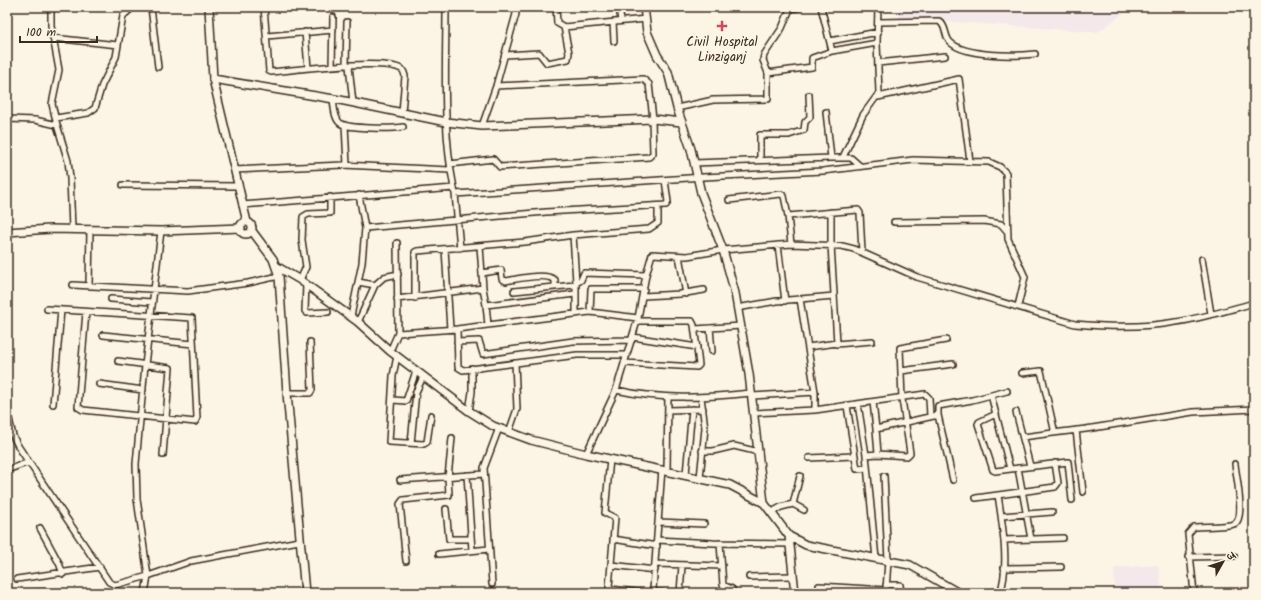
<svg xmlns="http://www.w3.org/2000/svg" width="1261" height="600" font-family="Kalam,'Playpen Sans Deva',sans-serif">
<rect width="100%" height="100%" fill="#fcf5e5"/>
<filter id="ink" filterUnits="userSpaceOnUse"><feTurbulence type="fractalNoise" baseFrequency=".025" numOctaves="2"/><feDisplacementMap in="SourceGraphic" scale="8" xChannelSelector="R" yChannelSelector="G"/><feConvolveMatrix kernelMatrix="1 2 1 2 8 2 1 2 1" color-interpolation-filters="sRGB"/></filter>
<g filter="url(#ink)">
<path fill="#f4e8eb" d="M900,7H1132L1098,32L899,18Z
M1158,565L1162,593H1115L1114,568Z"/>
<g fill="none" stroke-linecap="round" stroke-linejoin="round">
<defs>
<path id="minor" d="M51,7V26L59,70L52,104L57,125
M151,7L158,67
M264,7L269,71L271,72C294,70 384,58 401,69C404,70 404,73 405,76L402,113
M446,7C446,67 442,129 454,188
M556,7L557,23L564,27L646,19
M619,7L621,21
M790,7V9L800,7
M821,7L832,51L877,43
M613,22L614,41
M878,22L939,21C947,26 944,36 950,42C965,57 1015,56 1035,54
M305,32L308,68
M267,36L333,30
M53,38L118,45
M830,41L878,32
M505,55L539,53L547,63L568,59L569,53L564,27
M878,63L945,56
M346,65L347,22
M332,66L333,17
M349,66L353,103
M768,73L763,60L764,55L782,28L790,9
M496,86L643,79L649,84L653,119
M878,97L959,79L970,161
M333,99C334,106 334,118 340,123C348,129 392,129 403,127
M677,108L713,100L768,99V73L812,67V58L832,51
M56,118L88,113L95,108L102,85L116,57L123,16L133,7
M7,119L35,120L57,125L68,161L70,178L72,229
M345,125L347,165
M482,126L496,86L516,14L515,7
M843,157L863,115L879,93L877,43L878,7
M831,158H851L860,166
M760,159V135H789L804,130L805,122L810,117L809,95
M694,163L831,158L826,112
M450,164L493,159L500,167L649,157L653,153L652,120
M234,170L343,165L450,170
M123,185L238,186
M455,194L460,248
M729,200L781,194L784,196L788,216L791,244
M242,205L454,188L455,194L703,177L823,171L913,160L989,162L1000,167L1006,173L1008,239L1025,277L1018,306
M788,216L858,210L860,213L862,252
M894,222L984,221L1001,224L1007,231
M365,228L546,212L666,205L668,202L665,180
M573,235L576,282
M778,245L785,301
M480,246L483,288
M445,249L450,329
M679,256L686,294
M1202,259L1211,314
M482,273L501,270L502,279L506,281C517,279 546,272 555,280V286
M300,280L306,267L302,240L303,217L308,214L330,213V197
M358,282L375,285L384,277L398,274
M306,284L305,311L307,313L328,312
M73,285L188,291L248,283L279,276
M89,286L90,229
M514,291L575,285
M643,296L680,294L704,290
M415,298V252L417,251L525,242L573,235L649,229L658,223V206
M111,299L152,302
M397,299L483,288L486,305L575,294
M800,299L815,392V410
M486,305L488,325
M737,308L777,301L834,296
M47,309L192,318L197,418L195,422L83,410L78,407L86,312
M590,312L591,289H644
M576,314V283L581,280L584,273L646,275
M351,316L362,263L365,228L359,195
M358,322L375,285
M710,328L712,351
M457,329L458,367L463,370L577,355H627
M695,329L741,326
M398,333L457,329L590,312L638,318
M103,335L193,344
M633,337L697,347
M457,342L479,341L483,354L573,341L632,340
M836,344L872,341
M808,347L837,343L831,245V212
M390,351L398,333L397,243
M397,356L393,376L389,442L424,444L427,442L431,415
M118,361L170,368L163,455
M624,363L697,367L699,365L694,325L692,321H637
M901,371L953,364
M1022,373L1041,371L1054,429L1053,433L1023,437
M99,384L143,390
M616,390C661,400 706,398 751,393
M287,393H310L312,390L310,342
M991,395L1010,469
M752,396L815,392
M393,400L406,401L416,371
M873,402L876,429
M53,404L61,310
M858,404L866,455L876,559
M847,406L857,469L867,468
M7,410L13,436L18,446L109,582L115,585L148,576L137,499L136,464L145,365L161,231
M668,410L703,409
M469,411L472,392V368
M1016,412L1030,466
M754,413L815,410L925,394L929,398L930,416
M996,414L979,422L978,424L993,470L995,471L1068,462L1072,500
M938,415L953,480
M1076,430L1083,492
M509,432L517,409L515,363
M1053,433L1086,429L1193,412L1254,409
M411,443L416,392L423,377
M702,451H713L734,446L759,452
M586,454L616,390L638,318L646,275L652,254L687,256L723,250L791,244L842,246L854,249L917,277L1075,324C1108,327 1143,328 1176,322C1202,318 1228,310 1254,303
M878,454L907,456L910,453L902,399L900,348L946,340
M866,455L878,454L876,429L938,415V406L972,400L1007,391
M809,458L854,456
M610,459L605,513L615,518L609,587L611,589L644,593
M1018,468L1031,539
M7,470L29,462
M667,470L668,397
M686,474L692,409
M467,475L472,550
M700,478L705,428L701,397
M400,480L484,474
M998,495C1002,522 1010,567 1000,593
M976,498L1055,487L1058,483L1055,463
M793,504L804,510
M446,509L449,539H471
M772,512L781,507L793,504L800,476
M1002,516L1052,512
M659,522L704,524
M40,528L59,563L63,574
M613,539L657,546
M657,540L713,543L790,544
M1004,540L1063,538
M720,543L723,585L732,589L733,593
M439,554L489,549
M1189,557L1234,556
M406,561L400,504L403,500L449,495L448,477L452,438
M656,564L722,566
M611,565L655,570
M1004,568L1061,567
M749,577L793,576
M17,579L100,567
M492,584L484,468L499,428
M886,585H900L901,593
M819,586L886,590
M652,592L665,593
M1000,592L1024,593
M33,593L44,592
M145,593L148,576L191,561L299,541
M651,593L653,589L662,469
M680,593L682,565
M884,593L886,590L888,561L884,476
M1194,593L1188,534L1194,527C1205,526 1225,527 1234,524C1246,520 1236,475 1235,464"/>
<path id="tertiary" d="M644,7L647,32L657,55L668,72L677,108L691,149L701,193L723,250L735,293L749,374L764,503
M213,79L340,100L446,122L482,126L653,119L682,122
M7,232L50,229L161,231L241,228
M276,266L300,280L358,322L390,351L469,411L493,426L531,440L586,454L730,485L764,503L789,536L806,545L910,565L959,593
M789,536L795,593"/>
<path id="secondary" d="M209,7L213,79L247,222
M240 228a6 6 0 1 1 12 0a6 6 0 1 1-12 0Z
M252,231L273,259L279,276L287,393L305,593"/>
</defs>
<use href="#minor" stroke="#3b2a1e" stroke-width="8"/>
<use href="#tertiary" stroke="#3b2a1e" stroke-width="10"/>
<use href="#secondary" stroke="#3b2a1e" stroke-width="10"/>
<use href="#minor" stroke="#fcf5e5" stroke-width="5"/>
<use href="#tertiary" stroke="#fcf5e5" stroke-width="7"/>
<use href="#secondary" stroke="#fcf5e5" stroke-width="7"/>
</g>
</g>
<path fill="#d1495b" stroke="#fcf5e5" stroke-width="1.5" d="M720 20h4v4h4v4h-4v4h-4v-4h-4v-4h4z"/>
<g text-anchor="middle" stroke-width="3.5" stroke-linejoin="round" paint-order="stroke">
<g font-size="13" fill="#3b2a1e" stroke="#fcf5e5">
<text x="722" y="46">Civil Hospital<tspan x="722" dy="15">Linziganj</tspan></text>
</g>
</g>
<rect width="1261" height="600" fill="none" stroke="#fcf5e5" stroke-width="24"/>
<rect x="12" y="12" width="1237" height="576" fill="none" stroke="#3b2a1e" stroke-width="1.5" filter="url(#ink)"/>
<g transform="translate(1223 562) rotate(51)" stroke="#fcf5e5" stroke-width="3" paint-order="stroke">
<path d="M0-3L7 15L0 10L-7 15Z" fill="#3b2a1e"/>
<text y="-6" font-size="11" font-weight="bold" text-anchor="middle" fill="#3b2a1e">उ</text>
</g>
<path d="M20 36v6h77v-6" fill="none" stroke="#3b2a1e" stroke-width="2"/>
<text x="26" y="36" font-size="12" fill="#3b2a1e" stroke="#fcf5e5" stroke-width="3" paint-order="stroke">100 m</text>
</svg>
